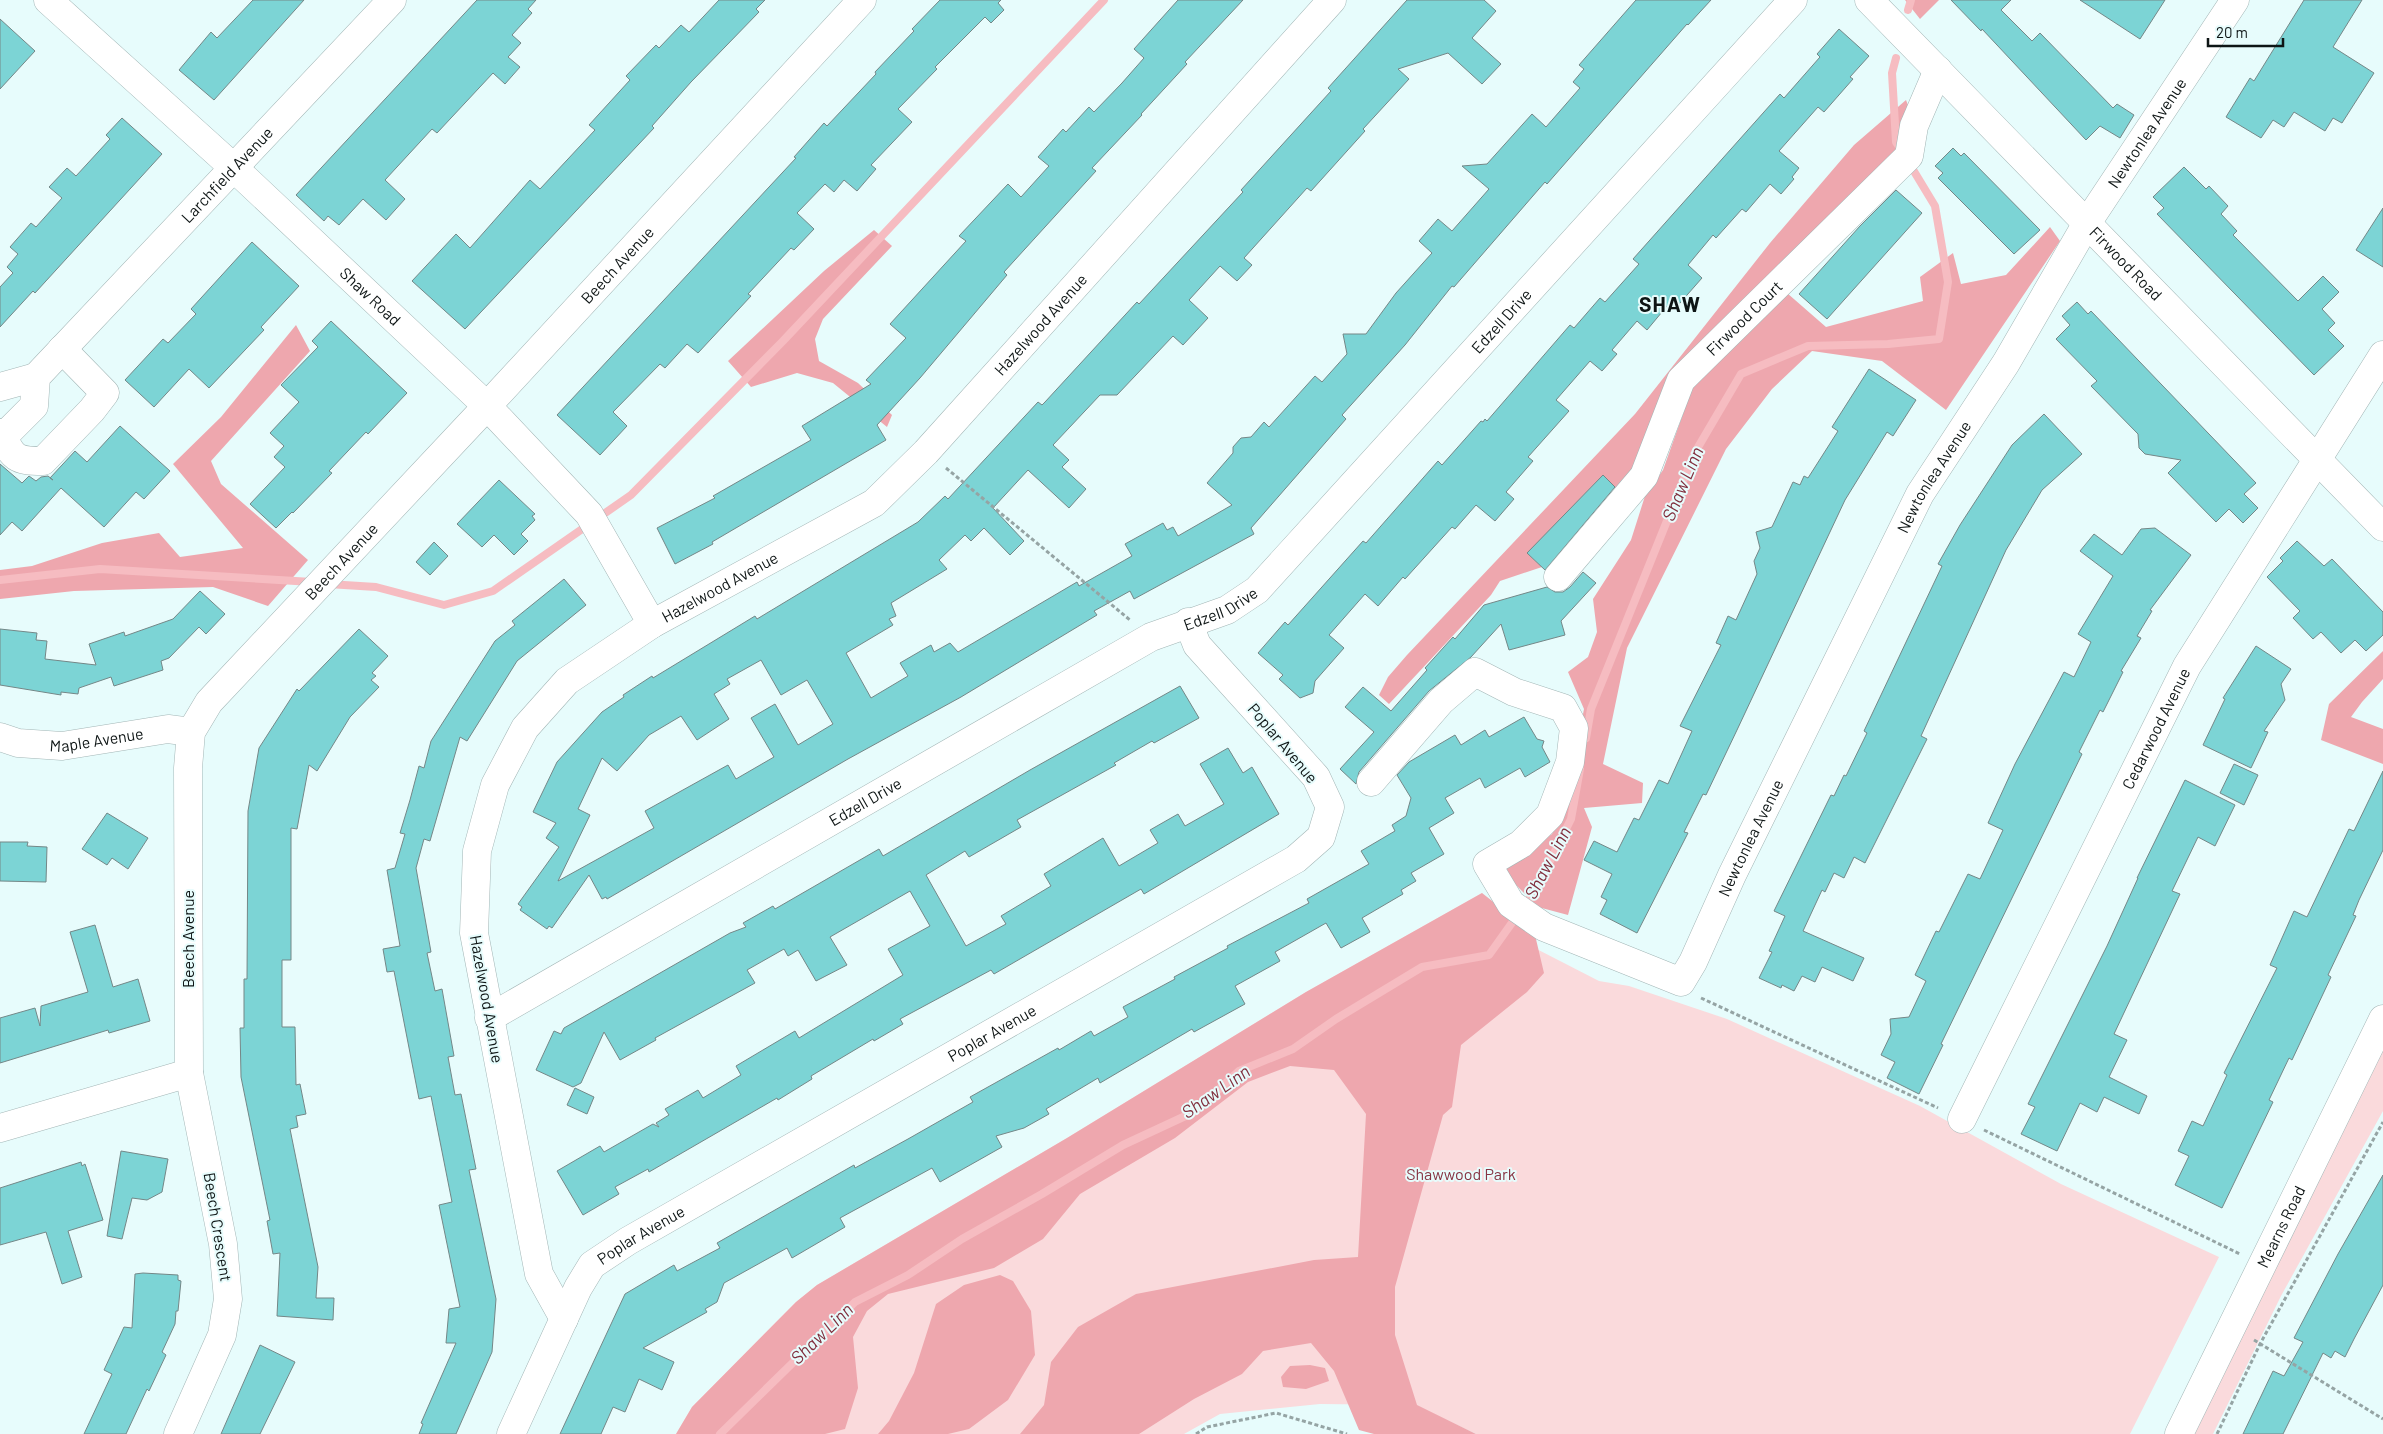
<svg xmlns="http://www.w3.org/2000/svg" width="2383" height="1434" font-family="Barlow,sans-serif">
<rect width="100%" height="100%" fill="#e7fcfc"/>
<path fill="#fadadc" d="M1482,893L1496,928L1599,981L1629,986L1727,1019L1920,1106L2061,1184L2219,1257L2130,1434H1476L1415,1405L1320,1404L1220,1414L1184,1434H676L692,1407L796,1302L817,1285L1067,1138L1306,992Z
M2383,1046V1111L2281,1296L2213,1434H2193Z"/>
<path fill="#eea7ae" d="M1905,0H1939L1920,19Z
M1906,100L1911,113L1893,157L1674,377L1641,464L1618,490L1603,475L1528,554L1542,567L1500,581L1491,595L1389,704L1379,695L1388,677L1407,655L1635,414L1770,243L1854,145Z
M2050,227L2060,241L1946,410L1882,361L1812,351L1772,389L1726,449L1627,648L1603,764L1643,783L1642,803L1584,808L1592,827L1568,915L1538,907L1513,882L1505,866L1552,834L1568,792L1584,709L1568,672L1588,657L1597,632L1593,599L1631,540L1645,496L1663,470L1693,386L1787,293L1826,327L1923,301L1920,277L1953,253L1961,284L2006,275Z
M874,230L892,246L823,319L815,339L819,361L858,383L892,415L887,427L833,383L797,373L751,387L728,361L824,271Z
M296,325L310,351L211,461L221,484L308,560L268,606L213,587L74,591L0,599V570L32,566L102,543L159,533L180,557L243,548L173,464L221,417Z
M2383,651V679L2362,702L2351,717L2383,729V764L2321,740L2329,704Z
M1482,893L1535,935L1544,973L1527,992L1461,1045L1452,1107L1443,1115L1395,1287V1335L1417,1405L1476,1434H1374L1359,1430L1334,1371L1311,1343L1263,1351L1242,1374L1194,1399L1139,1434H1020L1044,1405L1051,1362L1078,1327L1136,1294L1314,1260L1358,1257L1366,1114L1334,1070L1290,1066L1248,1082L1175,1138L1080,1194L1043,1239L994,1268L888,1294L867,1311L853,1337L858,1388L845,1429L825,1434H676L692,1407L796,1302L817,1285L1067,1138L1306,992Z
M1000,1275L1013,1281L1031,1311L1035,1355L1008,1400L969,1429L948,1434H878L889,1421L914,1373L936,1304L964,1285Z
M1310,1365L1325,1368L1329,1381L1306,1389L1283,1387L1281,1377L1290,1366Z"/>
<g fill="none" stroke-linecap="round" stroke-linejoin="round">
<path stroke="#f6bcc1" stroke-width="8" d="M1908,10L1911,0
M1896,58L1892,73L1896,142L1902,151
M0,580L100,569L312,582
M328,584L376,587L444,605L493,591L631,495L783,341L1104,0
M1586,738L1591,709L1694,454L1741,374L1808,346L1888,344L1939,339L1948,282L1935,206L1909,163
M720,1434L855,1302L908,1275L962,1239L1042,1194L1123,1145L1194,1112L1239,1071L1293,1049L1336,1019L1422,967L1489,955L1536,889L1571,819L1580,769"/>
</g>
<path fill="#7cd4d5" stroke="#748787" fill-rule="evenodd" d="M253,0H304L214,100L179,70L211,32L217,38Z
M477,0H536L528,9L532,13L512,35L521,43L508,57L520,67L505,84L493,73L437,133L432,129L385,180L405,199L386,220L363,199L339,225L328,216L324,221L296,195Z
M719,0H765L756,9L759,12L691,82L652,126L654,128L465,329L412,281L456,234L470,248L530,180L540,189L595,130L589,125L630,80L626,76L656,45L659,48L681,25L689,32Z
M940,0H1001L998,3L1004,10L991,23L985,17L935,67L937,69L898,109L912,122L871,165L876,169L857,191L844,180L834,192L825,184L797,213L814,229L794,250L791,248L748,294L751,296L698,353L687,344L665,368L660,364L613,412L627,426L600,455L557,415L796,158L794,157L824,123L827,126L876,74L875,72L914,31L912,29Z
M1178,0H1243L1185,62L1187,64L1141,114L1142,115L1092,168L1096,171L1004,272L1007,275L920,378L877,425L886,440L712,542L713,544L675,564L657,528L715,498L713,496L811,440L802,426L871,384L866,380L906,338L890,324L966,241L959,236L1008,184L1021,197L1049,166L1038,157L1063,129L1066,132L1089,107L1094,112L1122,83L1144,58L1134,49Z
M1407,0H1484L1496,11L1472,38L1501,64L1482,84L1448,53L1398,69L1409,79L1363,129L1365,131L1311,191L1307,188L1244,258L1252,265L1237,281L1220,266L1189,300L1208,318L1183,345L1173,336L1117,395H1100L1053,445L1069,460L1062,467L1086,489L1069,508L1028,470L993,508L1024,541L1010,555L984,528L971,541L965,535L939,560L947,569L891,603L896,616L889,619L893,625L846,653L871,698L908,676L900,663L931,645L934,652L950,643L958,652L1077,582L1079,586L1132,556L1125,544L1163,523L1167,530L1173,527L1178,536L1232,505L1207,483L1233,453V447L1241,438L1251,437L1264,422L1269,427L1315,376L1322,382L1347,354L1343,334H1366L1396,293L1432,253L1419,241L1438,219L1452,231L1489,189L1462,166L1487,164L1532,114L1546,127L1580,88L1573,82L1584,69L1579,65L1636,0H1711L1688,25L1687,24L1547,184L1545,182L1454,287L1452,286L1405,345L1342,415L1346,419L1251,528L1254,534L1134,599L1130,591L1094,611L1097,615L961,697L848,759L607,899L606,897L602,899L589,875L552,928L549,926L547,929L520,910L522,907L518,904L559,847L546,838L556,823L533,812L557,762L602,712L624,697L623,695L652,676L653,678L755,616L757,619L918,522L945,496L948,499L1038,402L1042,405L1045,402L1137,302L1139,304L1243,192L1241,190L1331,91L1328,88ZM761,660L781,695L807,680L833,724L798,745L775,704L751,718L774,757L736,779L728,765L645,811L654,828L558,881L590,815L578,809L602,758L617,771L649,735L681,716L697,740L729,719L714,694L730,684L727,679Z
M1951,0H2011L2001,10L2032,41L2040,33L2113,108L2117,104L2134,115L2120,138L2100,126L2086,140L1982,29L1981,31Z
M2080,0H2165L2140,39Z
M2304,0H2362L2333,47L2374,73L2342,123L2333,118L2325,131L2294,112L2284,127L2273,120L2261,138L2226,117L2250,78L2254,81Z
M0,19L35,51L0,89Z
M1839,29L1869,56L1850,77L1853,79L1824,112L1818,107L1779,151L1799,168L1792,177L1794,179L1781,194L1770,184L1746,212L1742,209L1716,238L1713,235L1688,265L1702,278L1673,311L1667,306L1647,330L1637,321L1612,350L1617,354L1602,371L1590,361L1556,400L1569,411L1528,457L1533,461L1506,492L1514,499L1495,521L1476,505L1455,529L1452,527L1405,579L1403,577L1378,606L1365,594L1329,635L1344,648L1315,681L1313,693L1300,698L1279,679L1283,675L1258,653L1285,622L1288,625L1363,541L1366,543L1438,461L1442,465L1481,421L1483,422L1485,419L1487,421L1570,325L1574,328L1600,298L1605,302L1639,264L1633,259L1780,94L1784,98L1820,57L1817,54Z
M122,118L162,154L35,293L33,291L0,327V287L13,273L7,267L18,254L10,247L31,223L36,227L62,198L49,187L67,168L76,176L110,139L106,135Z
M1953,148L1961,156L1964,153L2040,230L2014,254L1938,178L1943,173L1935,166Z
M2184,167L2206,189L2209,186L2228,206L2221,214L2237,231L2233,235L2298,301L2323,276L2339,292L2322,309L2335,323L2328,330L2344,346L2314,375L2157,214L2164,208L2153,197Z
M1896,190L1922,213L1827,319L1799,294L1860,226Z
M2383,208V267L2356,250Z
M252,242L299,286L261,327L264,330L209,388L189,369L154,407L125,380L163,339L168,343L196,314L191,309Z
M2077,302L2088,314L2091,311L2256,483L2244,494L2258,508L2243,523L2229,509L2216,522L2168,473L2181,460L2145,454L2139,448L2138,434L2091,386L2097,381L2056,339L2070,325L2062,316Z
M331,321L407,393L368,434L366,432L329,471L332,473L293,513L292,512L276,528L250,504L285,467L274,457L284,446L270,433L299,402L281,385L318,347L312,341Z
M1869,369L1916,400L1893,436L1887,432L1845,500L1737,730L1706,795L1703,794L1684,832L1688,833L1637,933L1600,914L1607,900L1601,897L1612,874L1584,860L1594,841L1617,852L1634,818L1639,820L1659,780L1668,784L1692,731L1680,726L1721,645L1716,643L1728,616L1736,620L1757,574L1754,561L1760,548L1756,532L1772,527L1793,482L1800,485L1804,476L1808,478L1838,431L1832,427Z
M2044,414L2082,454L2042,490L2006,550L1921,736L1927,739L1865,863L1854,857L1844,878L1834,873L1825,892L1822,890L1803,931L1864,958L1853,981L1822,967L1815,982L1802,976L1794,991L1782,985L1781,988L1759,978L1772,952L1769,951L1785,916L1774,911L1831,795L1834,796L1844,775L1846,776L1867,733L1864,731L1942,566L1938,564L1960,525L2012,445Z
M120,426L170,471L144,499L136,492L104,527L61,488L22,531L12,522L0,535V464L22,483L29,476L36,481L41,477L48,476L53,480L50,478L75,451L87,462Z
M1603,475L1615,487L1545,570L1527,553Z
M499,480L535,514L532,516L535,520L521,534L528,541L514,555L494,535L482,547L457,524Z
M2155,528L2191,555L2150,610L2152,611L2137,636L2141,638L2121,671L2123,672L2103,712L2100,710L2079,752L2082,754L1941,1044L1943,1045L1919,1094L1887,1078L1895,1062L1881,1055L1891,1034L1890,1019L1909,1017L1926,981L1915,975L1936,931L1939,932L1968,874L1980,879L2003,830L1988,823L2015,764L2064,672L2074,677L2091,642L2078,634L2113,576L2080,551L2094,534L2122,555L2141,529Z
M2297,541L2324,566L2332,559L2383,612V635L2366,651L2355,640L2341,653L2321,632L2313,639L2293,618L2300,611L2267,577L2283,561L2280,558Z
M434,542L448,556L430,575L416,562Z
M1583,572L1596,583L1561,621L1565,635L1509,650L1501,624L1471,657L1429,691L1359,772L1356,784L1340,769L1374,732L1345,707L1363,687L1391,711L1427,670L1425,668L1453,637L1455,639L1484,605L1547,587L1555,592H1563L1570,587Z
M564,579L586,605L517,661L467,741L460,737L430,841L424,839L416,868L431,952L427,953L435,991L442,989L454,1056L448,1057L455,1095L461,1094L476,1169L469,1170L496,1299L492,1352L456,1434H419L423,1424L421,1423L456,1343H446L449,1309L460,1307L439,1205L452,1202L431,1096L419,1099L394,971L387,972L383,949L400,946L387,870L395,868L405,834L400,833L410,800L419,766L424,768L431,741L495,641L515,625L512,621Z
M200,591L225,614L206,634L199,627L169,658L161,661L163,670L114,686L111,677L79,688L78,694L61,692V695L0,685V629L37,633L36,640L47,641L45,659L96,665L89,644L124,632L125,636L173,619Z
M359,629L388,656L372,673L376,676L371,680L379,687L350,717L317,771L309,765L297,829L291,828V960H282V1027H295L296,1085L300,1084L306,1114L296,1116L298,1127L290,1129L318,1267L316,1298H334L333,1320L277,1316L280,1253L273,1254L267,1221L270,1220L241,1077L240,1028H244V979H247L248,811L259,748L297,689L299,691Z
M2256,646L2291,669L2281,684L2285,700L2264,731L2268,732L2251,768L2203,745L2225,699L2223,698Z
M1180,686L1199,718L1154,743L1152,741L1114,763L1116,765L1017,820L1021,827L969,857L965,851L926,875L966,946L1006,924L1001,916L1051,886L1044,874L1103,838L1119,866L1158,843L1150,830L1178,814L1185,826L1224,804L1200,764L1228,748L1243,773L1252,767L1279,814L1144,894L1141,889L994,974L991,970L900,1019L903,1024L874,1041L873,1039L811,1076L812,1079L778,1100L777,1098L649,1172L648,1169L615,1187L619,1194L583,1215L557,1171L600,1146L604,1152L653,1124L659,1127L656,1123L669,1115L665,1109L698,1090L703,1098L741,1075L736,1066L795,1031L799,1038L903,975L888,949L930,926L910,891L830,937L847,965L816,981L798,950L788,956L784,949L747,970L755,983L655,1038L656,1040L620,1060L604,1032L581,1083L573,1087L536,1070L554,1031L561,1034L564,1028L730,933L746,927L743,923L773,906L775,909L879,849L883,856L1030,770Z
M1524,717L1537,739L1544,741L1542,747L1550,762L1525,777L1520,768L1485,788L1480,778L1445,798L1454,813L1429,828L1444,854L1411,873L1416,881L1401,890L1403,894L1362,918L1370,932L1341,948L1326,923L1275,952L1280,961L1235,986L1245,1004L1194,1032L1192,1029L1100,1083L1098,1078L1046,1109L1049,1114L1024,1128L996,1136L1002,1147L940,1182L932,1168L840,1218L845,1227L792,1258L787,1248L724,1283L717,1302L705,1309L707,1312L643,1348L674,1362L662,1390L639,1379L625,1412L613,1407L601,1434H560L625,1294L674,1265L677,1271L720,1248L717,1243L854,1165L855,1168L908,1139L973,1102L970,1097L1058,1048L1059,1050L1091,1031L1094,1036L1128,1017L1123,1007L1175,979L1174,977L1228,948L1227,946L1309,903L1307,899L1369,864L1361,851L1395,831L1392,825L1406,816L1411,798L1397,775L1409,762L1455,735L1461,745L1485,730L1489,737Z
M2234,764L2258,775L2244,805L2220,793Z
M2383,771V850L2359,900L2353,915L2356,916L2328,975L2331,977L2292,1060L2289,1058L2269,1100L2273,1102L2222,1208L2175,1185L2189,1156L2178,1151L2192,1121L2203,1126L2227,1075L2224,1073L2277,968L2270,965L2294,911L2307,917L2349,829L2354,831Z
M2185,780L2235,805L2215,846L2198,837L2172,891L2180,894L2114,1034L2127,1040L2109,1077L2147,1096L2139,1114L2104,1097L2097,1112L2080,1103L2057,1151L2021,1134L2035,1107L2028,1104L2107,946L2138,878H2137Z
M107,813L148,838L128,869L112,858L107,865L82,849Z
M0,842H28L27,846L47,847L46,882L0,881Z
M95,925L113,987L138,979L150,1021L109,1033L108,1030L0,1063V1018L35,1008L40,1026L41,1006L88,992L70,932Z
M575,1088L594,1097L587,1114L567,1105Z
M121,1151L168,1159L162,1192L147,1200L132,1198L122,1239L107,1236Z
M81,1162L82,1166L85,1164L103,1220L68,1231L82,1277L62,1284L46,1232L0,1245V1188Z
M2383,1175V1285L2354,1339L2345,1357L2335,1351L2331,1358L2323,1353L2283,1434H2243L2273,1371L2284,1376L2303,1342L2294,1338L2338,1254Z
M143,1273L178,1275V1280L181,1281L178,1311H176L175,1324L162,1352L166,1355L149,1391L147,1389L126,1434H84L112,1374L104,1370L124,1327L132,1328L135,1274Z
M260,1345L295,1362L260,1434H221Z"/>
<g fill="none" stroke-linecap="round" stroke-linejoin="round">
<defs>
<g id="minor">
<path id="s1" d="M48,0L234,168L487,406L589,514L652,624"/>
<path id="s2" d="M1869,0L2383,527"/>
<path d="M0,387L36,377"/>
<path id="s3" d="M0,433L8,432L34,406L36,377L392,0"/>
<path d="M1,433C13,458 15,461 43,461L92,410L105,393L62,349"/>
<path id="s4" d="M1558,577L1644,476L1681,380L1909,156L1914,126L1938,70"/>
<path id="s5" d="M0,737L18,743L62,746L168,729L191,732"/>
<path id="s6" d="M1371,782L1441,701L1475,672L1514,692L1563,708L1574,728L1570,762L1550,815L1521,844L1487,864L1511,904L1544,927L1681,982L1693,962L1732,875L1920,494L2006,363L2087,223L2235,0"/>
<path id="s7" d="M489,1018L1151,637L1227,610L1257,590L1793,0"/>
<path id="s8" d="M1962,1119L2187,666L2383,355"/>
<path id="s9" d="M0,1128L189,1073L188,768L191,732L209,702L487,406L862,0"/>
<path id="s10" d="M564,1319L539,1274L474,933L477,851L495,785L525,728L567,681L652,624L874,503L926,452L1332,0"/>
<path d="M178,1434L222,1335L228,1299L223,1244L189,1073"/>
<path id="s11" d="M511,1434L578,1288L592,1265L628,1241L1296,859L1321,837L1330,807L1316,777L1197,645L1188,622"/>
<path id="s12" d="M2179,1434L2383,1019"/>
</g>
</defs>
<use href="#minor" stroke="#a3b6b6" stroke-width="29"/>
<path stroke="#95a4a4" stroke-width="3" stroke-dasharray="4 2.5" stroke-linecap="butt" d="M946,468L1130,620
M1701,998L1938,1108
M1984,1130L2240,1254
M2254,1340L2383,1419
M1196,1434L1207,1427L1276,1413L1347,1434
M2217,1434L2260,1344L2383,1122"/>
<use href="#minor" stroke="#fff" stroke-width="28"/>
</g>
<g text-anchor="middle" stroke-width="4" stroke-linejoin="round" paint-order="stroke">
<g font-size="16" fill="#0e1515" stroke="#e7fcfc">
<text dy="6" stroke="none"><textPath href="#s6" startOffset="1646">Newtonlea Avenue</textPath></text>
<text dy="6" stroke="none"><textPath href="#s3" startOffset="352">Larchfield Avenue</textPath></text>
<text dy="6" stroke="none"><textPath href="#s2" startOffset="368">Firwood Road</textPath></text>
<text dy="6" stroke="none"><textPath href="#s9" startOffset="1171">Beech Avenue</textPath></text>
<text dy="6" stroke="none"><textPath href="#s1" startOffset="438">Shaw Road</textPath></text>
<text dy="6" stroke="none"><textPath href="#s4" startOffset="324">Firwood Court</textPath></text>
<text dy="6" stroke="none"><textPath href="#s7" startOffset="1244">Edzell Drive</textPath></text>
<text dy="6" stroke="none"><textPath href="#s10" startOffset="1276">Hazelwood Avenue</textPath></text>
<text dy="6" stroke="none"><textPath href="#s6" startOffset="1241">Newtonlea Avenue</textPath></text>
<text dy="6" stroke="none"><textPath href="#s9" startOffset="766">Beech Avenue</textPath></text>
<text dy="6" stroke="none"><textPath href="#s10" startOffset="856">Hazelwood Avenue</textPath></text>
<text dy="6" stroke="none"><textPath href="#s7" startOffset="839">Edzell Drive</textPath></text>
<text dy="6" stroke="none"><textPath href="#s8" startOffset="436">Cedarwood Avenue</textPath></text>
<text dy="6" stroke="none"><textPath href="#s5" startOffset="98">Maple Avenue</textPath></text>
<text transform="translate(1283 743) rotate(50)" y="6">Poplar Avenue</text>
<text dy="6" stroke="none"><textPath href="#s7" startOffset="434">Edzell Drive</textPath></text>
<text dy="6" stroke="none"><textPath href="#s6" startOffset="836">Newtonlea Avenue</textPath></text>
<text transform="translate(188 939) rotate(-90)" y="6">Beech Avenue</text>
<text transform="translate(487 999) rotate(80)" y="6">Hazelwood Avenue</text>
<text dy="6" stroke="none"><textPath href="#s11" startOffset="650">Poplar Avenue</textPath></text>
<text transform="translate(218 1227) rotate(81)" y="6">Beech Crescent</text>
<text dy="6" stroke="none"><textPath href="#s12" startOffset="231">Mearns Road</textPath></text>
<text dy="6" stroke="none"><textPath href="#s11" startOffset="245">Poplar Avenue</textPath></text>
</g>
<g font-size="16" fill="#873443" stroke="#e7fcfc">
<text x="1461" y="1180">Shawwood Park</text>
</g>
<g font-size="18" font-style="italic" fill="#812e3d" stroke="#e7fcfc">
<text transform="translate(1683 484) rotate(-67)" y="6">Shaw Linn</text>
<text transform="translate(1548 863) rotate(-62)" y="6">Shaw Linn</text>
<text transform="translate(1216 1092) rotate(-35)" y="6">Shaw Linn</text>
<text transform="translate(822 1334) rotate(-44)" y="6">Shaw Linn</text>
</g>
<g font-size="21" font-weight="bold" letter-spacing="1" fill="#0e1515" stroke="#e7fcfc">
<text x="1670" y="312">SHAW</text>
</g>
</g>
<path d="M2208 38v8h75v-8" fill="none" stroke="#0e1515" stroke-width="2.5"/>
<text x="2216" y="38" font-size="15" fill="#0e1515" stroke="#e7fcfc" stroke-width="4" paint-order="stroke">20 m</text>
</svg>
